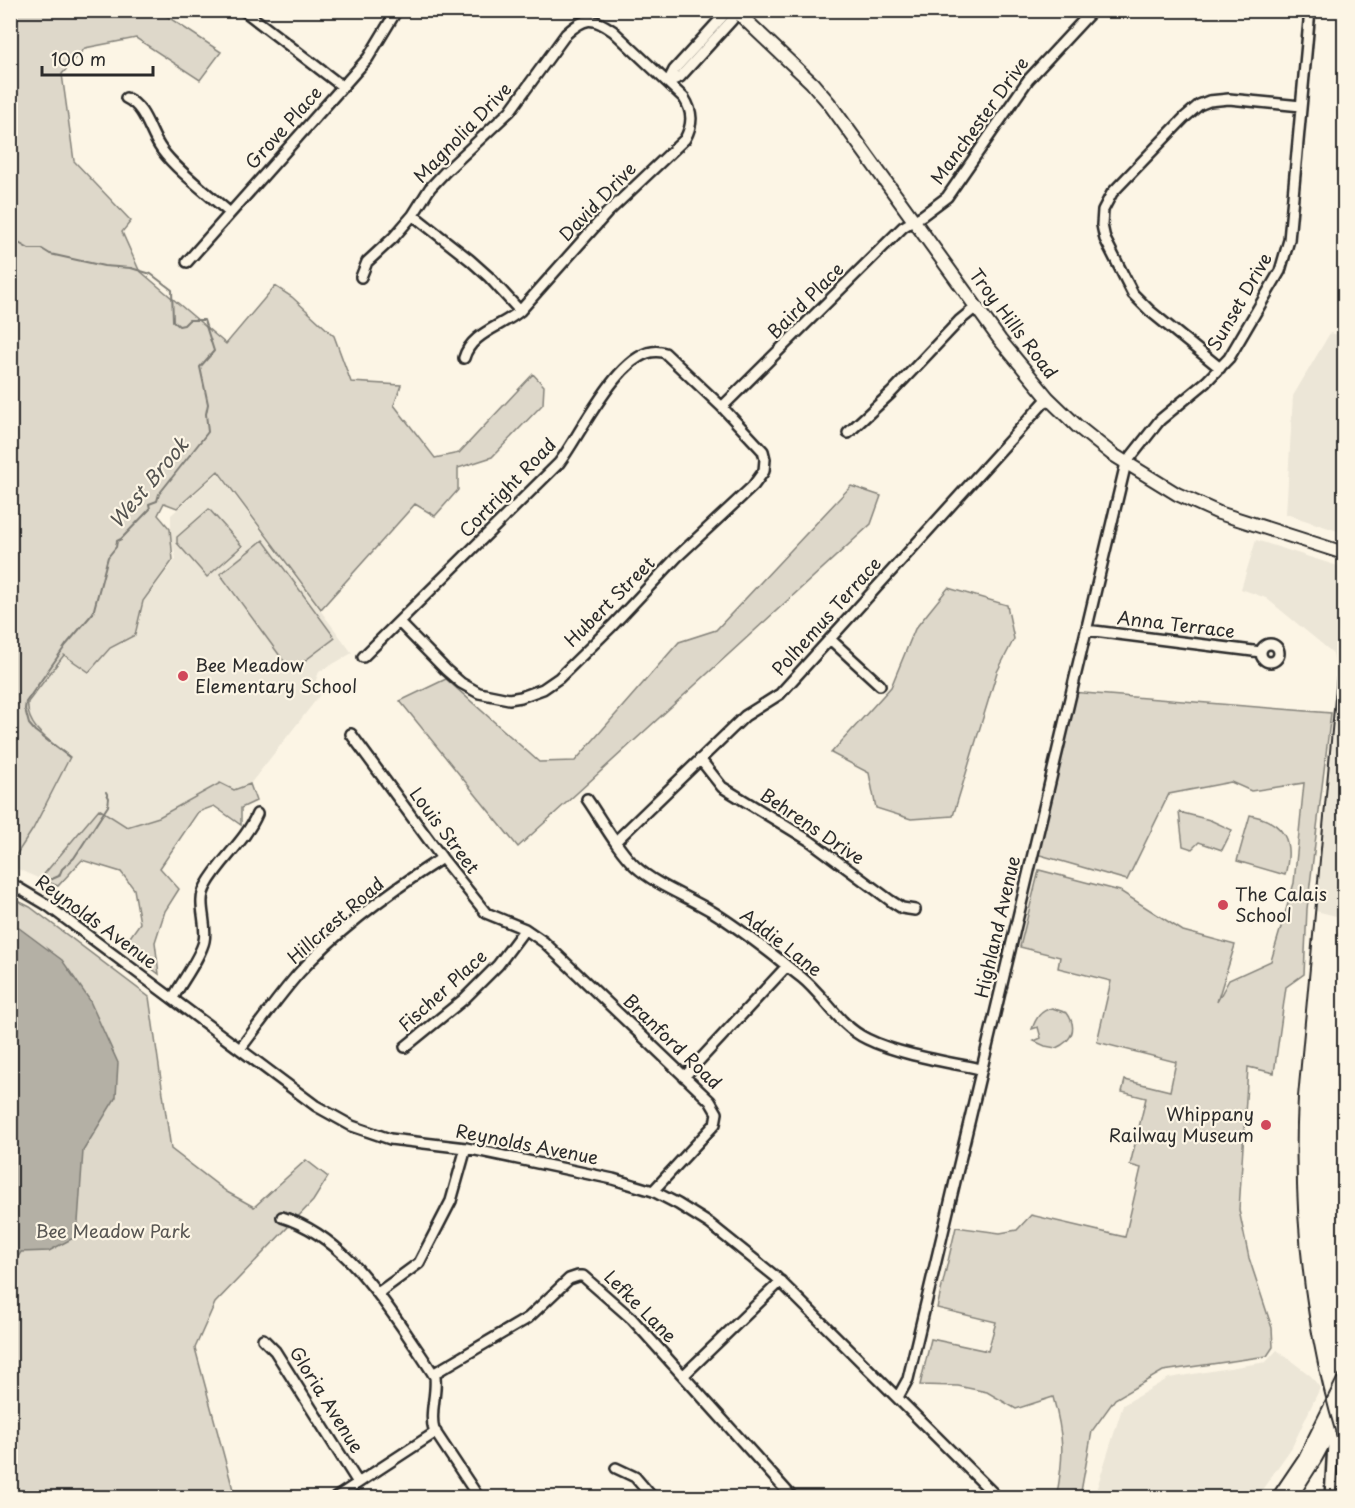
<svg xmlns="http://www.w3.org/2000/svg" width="1355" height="1508" font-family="'Playpen Sans',sans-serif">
<rect width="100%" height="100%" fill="#fcf5e5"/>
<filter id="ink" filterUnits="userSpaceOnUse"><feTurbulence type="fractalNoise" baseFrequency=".0167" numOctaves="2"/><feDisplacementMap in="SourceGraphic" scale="12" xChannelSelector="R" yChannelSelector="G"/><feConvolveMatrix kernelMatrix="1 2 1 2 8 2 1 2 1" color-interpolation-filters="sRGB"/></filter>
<g filter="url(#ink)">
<path fill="#ece6d7" d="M1330,333L1344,336V533L1286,514L1293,396Z
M218,473L352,653L319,672L316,680L320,695L250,784L234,791L220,783L159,817L127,827L99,809L40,879L11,866L33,829L36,728L29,720L27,712L28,702L64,655L89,672L176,559L171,538V515Z
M1256,540L1344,568V918L1316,911L1339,684L1333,653L1266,598L1241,589Z
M1277,1350L1311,1376L1320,1388L1292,1447L1257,1497H1094L1123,1405L1169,1378L1266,1362Z"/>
<path fill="#ded8ca" stroke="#84827a" stroke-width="1.5" d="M11,10L159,11L221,52L200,80L136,38L85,48L62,74L74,161L131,221L122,232L139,270L226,344L275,286L292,297L334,336L351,382L401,385L394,405L435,458L459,453L533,374L544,386L543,404L492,457L458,468V490L435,516L415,504L321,609L218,471L177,508L164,503L158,515L170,529L173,560L143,601L135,635L110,648L89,672L64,655L28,702C25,728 52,742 70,757L33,829L11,863Z
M851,486L881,496L871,524L518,847L400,701L446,679L539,762L575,761L679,642L716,630Z
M209,509L242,546L207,577L177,543V537Z
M263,540L335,638L291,671L220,574Z
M948,588L1007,605L1014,639L997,672L953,816L911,819L876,808L869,773L831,753L891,687L915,629Z
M1071,692L1331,713L1307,909L1304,974L1286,987L1274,1073L1248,1067L1239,1210L1249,1258L1272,1328L1273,1347L1267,1356L1163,1371L1115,1399L1092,1431L1080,1497H1054L1057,1494C1064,1455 1064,1436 1053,1397L1016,1409L987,1392L958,1386L920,1385L931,1339L988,1351L996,1322L937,1308L956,1227L1000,1233L1017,1230L1031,1215L1125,1237L1141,1168L1130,1165L1146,1098L1122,1092L1125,1080L1170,1091L1176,1062L1097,1042L1111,981L1058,968L1060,957L1020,947L1039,870L1120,891L1183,931L1235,945L1217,1002L1229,980L1271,961L1294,883L1304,783L1251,791L1231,782L1169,794L1127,880L1033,853Z
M220,783L234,790L250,784L256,801L241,808V825L214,806L198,812L160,868L179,889L165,911L155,942L159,974L123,947L140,923L134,889L121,872L82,860L58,886L40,879L99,809L127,827L159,817Z
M1179,812L1210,820L1232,830L1222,850L1199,842L1192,849L1183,846Z
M1250,815C1285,822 1294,841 1285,875L1237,861Z
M10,897L30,907L149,997L171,1149L227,1192L254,1207L306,1160L328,1177L313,1201L215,1303L195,1348L235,1497H11Z
M1052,1008L1067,1013C1078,1028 1072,1041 1056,1048L1045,1046L1034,1041L1041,1038L1038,1027L1032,1029C1036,1018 1040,1011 1052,1008Z"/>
<path fill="#b4b0a5" stroke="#7d7b74" stroke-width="1.5" d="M11,922L62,960L89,999L118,1063L116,1097L83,1151L77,1236L49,1251L21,1252L11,1268Z"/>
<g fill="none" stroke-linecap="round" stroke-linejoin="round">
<path stroke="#7d7b74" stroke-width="2" d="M10,238L29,249H42L50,254L104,266L131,268L151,274L172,290L173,321L179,326L184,325L189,320H204L214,351L200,367L208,404L206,414L208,432L159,494L157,501L149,504L150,509L121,539L117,541L116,547L108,557L93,613L66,645L26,702L25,709L29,724L35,731L69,757
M43,883L59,876L62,869L74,858L108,806L109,798L106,792
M1344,1498V1494"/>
<defs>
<path id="minor" d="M243,10L343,87
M668,82L680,77L732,20L735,11
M668,82L674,70L725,14L735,10
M126,98C147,108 149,133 162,150C176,170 211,196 230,213
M413,215L430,188L445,172L510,111L566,34C585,17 592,16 613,31L684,98C693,112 693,124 685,139L607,213L520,311C501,327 471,333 464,358
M187,262L368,58L397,10
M361,277L367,262L393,238L413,215L470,260L489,277L520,311
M1220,368L1150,311L1133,294L1105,239L1102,225L1103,210L1112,193L1184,118L1199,105L1209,101L1229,99L1301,106
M722,407L903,227L923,215L947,197L1028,80L1093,10
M848,433L891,393L959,321L976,307
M1086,630L1261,652
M830,639L880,685
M1261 653a9 9 0 1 1 18 0a9 9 0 1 1-18 0Z
M363,657L559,463C580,437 624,338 665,353L722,407L763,451L765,459L764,471L753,486L677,557L612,626L559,678L543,689L521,697L509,699L479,693L461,683L446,670L399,622
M351,734L442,858L486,913L525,929L544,942L710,1101L717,1113L715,1124L653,1191
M700,759L722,787L810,841L891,901L902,908L915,910
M587,799C601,819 617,849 635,866C657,886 687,896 713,912C744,931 773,955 801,977C825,996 838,1025 867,1039C897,1054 947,1062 981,1069
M616,841L745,716L780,694L1048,398
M10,883L47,905L316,1106L352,1126L390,1139L466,1148L613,1179L653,1191L678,1204L710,1224L776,1277L998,1498
M173,998C181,983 201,956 204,941C208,922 196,903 206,886C220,860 245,842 257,814
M405,1047L464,999L498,965L525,929
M240,1049C260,1023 278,997 299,973C339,928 392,890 442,858
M684,1077L787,966
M282,1217C336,1234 371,1282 402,1327C413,1344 425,1360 435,1377C437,1395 429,1413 434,1430L479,1498
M378,1293L419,1263L451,1201L466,1148
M263,1339L275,1351L357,1481
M433,1374L528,1318L569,1279L578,1276H583L632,1319L793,1498
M684,1375L781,1281
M898,1397L908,1379L1126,463L1160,420L1206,382L1229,358L1280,271L1289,240L1310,10
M616,1468L635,1477L653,1498
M335,1498L436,1432
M1330,1498L1334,1425"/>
<path id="major" d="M735,10L812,83L829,103L1000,340L1048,398L1077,426L1112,454L1177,494L1219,513L1344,553
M1278,1498L1305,1458L1344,1380
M1290,1498L1316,1457L1344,1405"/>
</defs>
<use href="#minor" stroke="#2b2b2b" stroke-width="14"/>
<use href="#major" stroke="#2b2b2b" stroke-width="16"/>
<use href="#minor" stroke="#fcf5e5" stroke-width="9"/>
<use href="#major" stroke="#fcf5e5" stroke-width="12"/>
<path stroke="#2b2b2b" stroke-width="2" d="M1344,601L1298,1097C1292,1219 1305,1343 1344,1459"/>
</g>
</g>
<g fill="#d1495b" stroke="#fcf5e5" stroke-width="2">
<circle cx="183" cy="676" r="6"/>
<circle cx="1223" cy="905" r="6"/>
<circle cx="1266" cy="1125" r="6"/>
</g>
<g text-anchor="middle" stroke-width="4.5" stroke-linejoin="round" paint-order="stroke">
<g font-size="18" fill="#2b2b2b" stroke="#fcf5e5">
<text transform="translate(980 121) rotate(-54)" y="6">Manchester Drive</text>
<text transform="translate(284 128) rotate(-48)" y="6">Grove Place</text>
<text transform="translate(463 133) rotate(-46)" y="6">Magnolia Drive</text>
<text transform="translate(598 202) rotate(-46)" y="6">David Drive</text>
<text transform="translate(806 301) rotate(-45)" y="6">Baird Place</text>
<text transform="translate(1240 302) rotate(-60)" y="6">Sunset Drive</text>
<text transform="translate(1013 324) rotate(53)" y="6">Troy Hills Road</text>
<text transform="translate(508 488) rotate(-46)" y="6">Cortright Road</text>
<text transform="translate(610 602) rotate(-45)" y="6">Hubert Street</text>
<text transform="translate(827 617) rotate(-48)" y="6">Polhemus Terrace</text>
<text transform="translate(1176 625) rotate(7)" y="6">Anna Terrace</text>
<text transform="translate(812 827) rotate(34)" y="6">Behrens Drive</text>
<text transform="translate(444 831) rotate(53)" y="6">Louis Street</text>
<text transform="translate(336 921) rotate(-41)" y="6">Hillcrest Road</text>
<text transform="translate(96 922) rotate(36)" y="6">Reynolds Avenue</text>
<text transform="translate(998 927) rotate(-77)" y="6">Highland Avenue</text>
<text transform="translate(781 943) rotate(38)" y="6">Addie Lane</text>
<text transform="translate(443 991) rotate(-42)" y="6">Fischer Place</text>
<text transform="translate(672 1042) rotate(44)" y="6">Branford Road</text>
<text transform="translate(527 1145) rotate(11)" y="6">Reynolds Avenue</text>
<text transform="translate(640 1307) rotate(45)" y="6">Lefke Lane</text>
<text transform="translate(326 1400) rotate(58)" y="6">Gloria Avenue</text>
</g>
<g font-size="18" fill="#2b2b2b" stroke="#fcf5e5" text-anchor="start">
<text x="195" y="672">Bee Meadow<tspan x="195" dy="21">Elementary School</tspan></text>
<text x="1235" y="901">The Calais<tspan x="1235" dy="21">School</tspan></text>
<text x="1254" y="1121" text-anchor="end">Whippany<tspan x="1254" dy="21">Railway Museum</tspan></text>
</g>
<g font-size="18" fill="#585653" stroke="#fcf5e5">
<text x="113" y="1238">Bee Meadow Park</text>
</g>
<g font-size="20" font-style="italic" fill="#545350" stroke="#fcf5e5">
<text transform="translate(149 483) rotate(-50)" y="7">West Brook</text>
</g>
</g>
<rect width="1355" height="1508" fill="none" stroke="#fcf5e5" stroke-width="36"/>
<rect x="18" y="18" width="1319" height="1472" fill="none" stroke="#2b2b2b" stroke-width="2" filter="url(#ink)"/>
<path d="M42 66v9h111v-9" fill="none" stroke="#2b2b2b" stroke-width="3"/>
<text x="51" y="66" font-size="18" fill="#2b2b2b" stroke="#fcf5e5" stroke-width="4.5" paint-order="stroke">100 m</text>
</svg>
